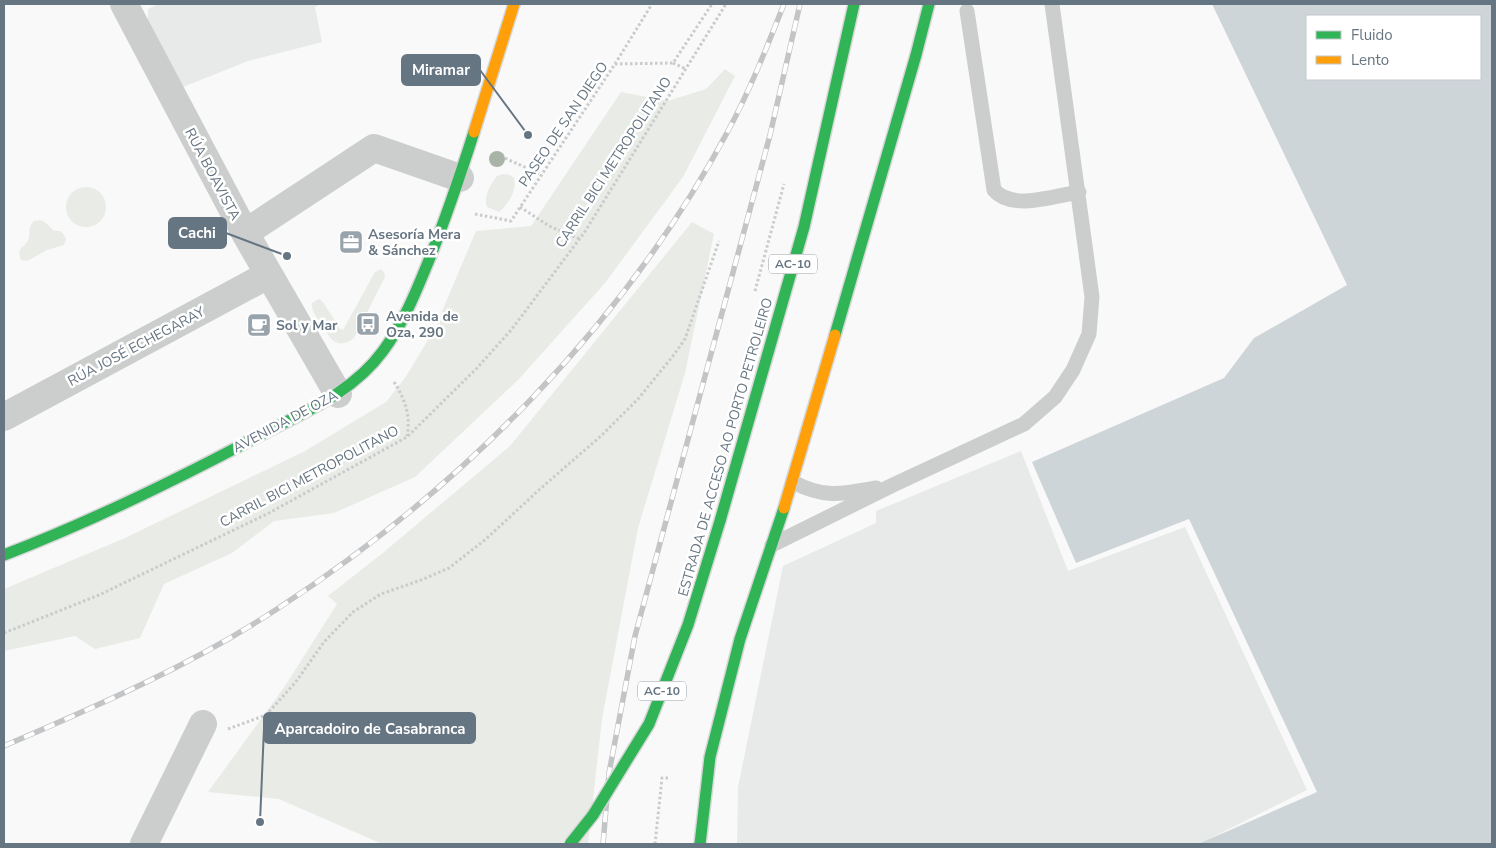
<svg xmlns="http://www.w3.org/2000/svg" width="1496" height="848" font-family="'Nunito Sans',sans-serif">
<rect width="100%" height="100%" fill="#f9f9f9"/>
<path fill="#e8e9e9" d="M158,4H321L315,7L322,42L248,61L183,87L148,23V9Z
M1021,451L1068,571L1185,527L1307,790L1199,844H737L738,787L783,566L876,523V511Z"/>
<path fill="#e8ebe6" d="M725,69L735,76L683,177L605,283L518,380L415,477L334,513L274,521L232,553L164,584L140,638L95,649L75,636L4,651V589L125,538L305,451L386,402L407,375L435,328L476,231L531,226L621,92L668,101L706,89Z
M503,174L510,175L514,178C517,190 509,204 499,212L487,207C483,197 491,184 497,176Z
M66 207a20 20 0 1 1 40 0a20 20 0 1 1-40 0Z
M40,220L45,222L54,231C62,230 63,233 66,239L64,245L47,250L27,261L21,260L19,253L21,248C36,237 24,232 34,221Z
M692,222L714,234L685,373L638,528L602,719L588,844H382L279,799L208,792L285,686L337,604L328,596L384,552L510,446Z
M381,269L384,272L385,277L354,338C335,352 329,336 320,322C316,316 311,311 312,303L319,299L323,302L340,329L343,330L375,272Z"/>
<path fill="#ced5d8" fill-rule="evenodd" d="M1212,4H1492V844H1198L1317,792L1189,519L1076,563L1032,462L1224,378L1254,338L1347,285ZM1307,16H1480V79H1307Z"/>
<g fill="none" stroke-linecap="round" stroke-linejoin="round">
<defs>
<path id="fast" d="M835,335L916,55L929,4
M720,521L804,227L854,4
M4,555C90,522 172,482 253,439C299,414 351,395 383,351C403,324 416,292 429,260C446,218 460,176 474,132
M700,844L710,757L740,639L784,508"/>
<path id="slow" d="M474,132L514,4
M784,508L835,335"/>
</defs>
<use href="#fast" stroke="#d6d7d8" stroke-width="14"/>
<use href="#slow" stroke="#d6d7d8" stroke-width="14"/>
<path stroke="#cacbcc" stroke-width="3" stroke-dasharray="2.5 2.5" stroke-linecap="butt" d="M673,63L686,69
M615,64L652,4
M496,154L542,175
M520,207L549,226L580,239
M475,214L511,221L615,64L673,63L712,4
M755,291L784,184
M394,382C405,399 411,416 407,436
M4,633L99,595L269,513L407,437L477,368L512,329L584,233L726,4
M228,729L266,715L295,683L324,642L353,612L381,594L421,580L449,568L486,539L540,489L601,436L638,399L673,356L685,339L719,241
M655,844L662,778H668"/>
<path stroke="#cccece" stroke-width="15" d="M967,11L994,190C1012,211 1054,196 1079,192
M793,482C825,499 843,494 876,488
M772,545L893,485L1024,424L1055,397L1073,370L1089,334L1092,297L1052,4"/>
<path stroke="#cccece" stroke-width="28" d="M124,4L245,233L338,394
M245,233L374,148L460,178
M4,417L268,275
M144,844L203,724"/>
<use href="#fast" stroke="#30b455" stroke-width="11"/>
<use href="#slow" stroke="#ff9f0a" stroke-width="11"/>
<defs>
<path id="rail" d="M4,746C97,706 192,665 277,609C460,490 624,325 728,131C750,90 767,47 784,4
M603,844L609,773L635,636L770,135L800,4"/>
</defs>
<use href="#rail" stroke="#c3c4c6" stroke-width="5.5"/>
<use href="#rail" stroke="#fff" stroke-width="4" stroke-dasharray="11" stroke-linecap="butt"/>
<defs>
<path id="fast-bridge" d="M570,844L593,815L649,724L688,625L720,521"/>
</defs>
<use href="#fast-bridge" stroke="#d5d6d7" stroke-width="14" stroke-linecap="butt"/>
<use href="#fast-bridge" stroke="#30b455" stroke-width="11"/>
</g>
<circle fill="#a9b3a7" cx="497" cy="159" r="8"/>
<defs>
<symbol id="office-square" viewBox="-11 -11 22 22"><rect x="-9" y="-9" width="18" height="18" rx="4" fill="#99a3ac" stroke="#fff"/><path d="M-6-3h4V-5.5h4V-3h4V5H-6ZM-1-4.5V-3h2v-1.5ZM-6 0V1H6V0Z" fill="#fff"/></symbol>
<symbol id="bus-square" viewBox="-11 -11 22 22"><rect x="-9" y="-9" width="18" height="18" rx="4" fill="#99a3ac" stroke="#fff"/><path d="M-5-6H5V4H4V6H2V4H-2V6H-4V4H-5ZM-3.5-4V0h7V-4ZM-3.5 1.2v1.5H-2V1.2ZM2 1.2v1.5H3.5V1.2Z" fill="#fff"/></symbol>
<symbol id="cafe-square" viewBox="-11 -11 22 22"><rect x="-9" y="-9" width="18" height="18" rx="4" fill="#99a3ac" stroke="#fff"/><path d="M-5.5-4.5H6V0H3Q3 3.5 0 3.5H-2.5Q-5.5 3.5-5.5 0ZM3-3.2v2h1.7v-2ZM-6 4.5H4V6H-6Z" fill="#fff"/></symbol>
</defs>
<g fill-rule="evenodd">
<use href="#office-square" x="337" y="228" width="28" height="28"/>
<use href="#bus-square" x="354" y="310" width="28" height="28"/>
<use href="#cafe-square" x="245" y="311" width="28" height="28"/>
</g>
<g text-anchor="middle" stroke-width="5" stroke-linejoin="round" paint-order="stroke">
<g fill="#fff" stroke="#949ea8" stroke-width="1">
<rect x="769" y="254.5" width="48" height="19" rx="4"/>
<rect x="638" y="681.5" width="48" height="19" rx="4"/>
</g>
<g font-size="12" font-weight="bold" fill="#667582">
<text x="793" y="268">AC-10</text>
<text x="662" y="695">AC-10</text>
</g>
<g font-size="14" fill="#667582" stroke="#fff">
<text transform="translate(563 124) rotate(-56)" y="5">PASEO DE SAN DIEGO</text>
<text transform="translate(613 162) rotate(-57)" y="5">CARRIL BICI METROPOLITANO</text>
<text transform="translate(213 174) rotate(62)" y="5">RÚA BOAVISTA</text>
<text transform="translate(136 346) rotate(-28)" y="5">RÚA JOSÉ ECHEGARAY</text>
<text transform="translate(285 421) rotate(-28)" y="5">AVENIDA DE OZA</text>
<text transform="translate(725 447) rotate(-74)" y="5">ESTRADA DE ACCESO AO PORTO PETROLEIRO</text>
<text transform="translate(309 476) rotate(-28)" y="5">CARRIL BICI METROPOLITANO</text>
</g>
<g font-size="14" font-weight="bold" fill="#667582" stroke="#fff" text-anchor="start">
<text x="368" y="239">Asesoría Mera<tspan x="368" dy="16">&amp; Sánchez</tspan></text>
<text x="386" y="321">Avenida de<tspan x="386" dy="16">Oza, 290</tspan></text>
<text x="276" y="330">Sol y Mar</text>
</g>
</g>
<path fill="none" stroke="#667582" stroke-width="2" d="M528 135L480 70M287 256L226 233M260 822L264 728"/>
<g fill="#667582" stroke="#fff" stroke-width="2">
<circle cx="528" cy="135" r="5"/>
<circle cx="287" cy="256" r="5"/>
<circle cx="260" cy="822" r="5"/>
</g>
<g fill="#667582" stroke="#667582" stroke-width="2">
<rect x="402" y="55" width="78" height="30" rx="5"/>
<rect x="169" y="218" width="57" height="30" rx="5"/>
<rect x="264" y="713" width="211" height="30" rx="5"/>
</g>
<g font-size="15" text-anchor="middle" font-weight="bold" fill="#fff">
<text x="441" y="75">Miramar</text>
<text x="197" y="238">Cachi</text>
<text x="370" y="734">Aparcadoiro de Casabranca</text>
</g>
<rect width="1496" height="848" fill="none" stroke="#667582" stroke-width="10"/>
<rect x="1306" y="15" width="175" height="65" fill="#ffffff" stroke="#c2c8cd"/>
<rect x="1316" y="31" width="25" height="8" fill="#30b455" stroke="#c2c8cd"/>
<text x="1351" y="40" font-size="15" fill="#667582">Fluido</text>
<rect x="1316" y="56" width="25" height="8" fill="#ff9f0a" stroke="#c2c8cd"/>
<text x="1351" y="65" font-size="15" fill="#667582">Lento</text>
</svg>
